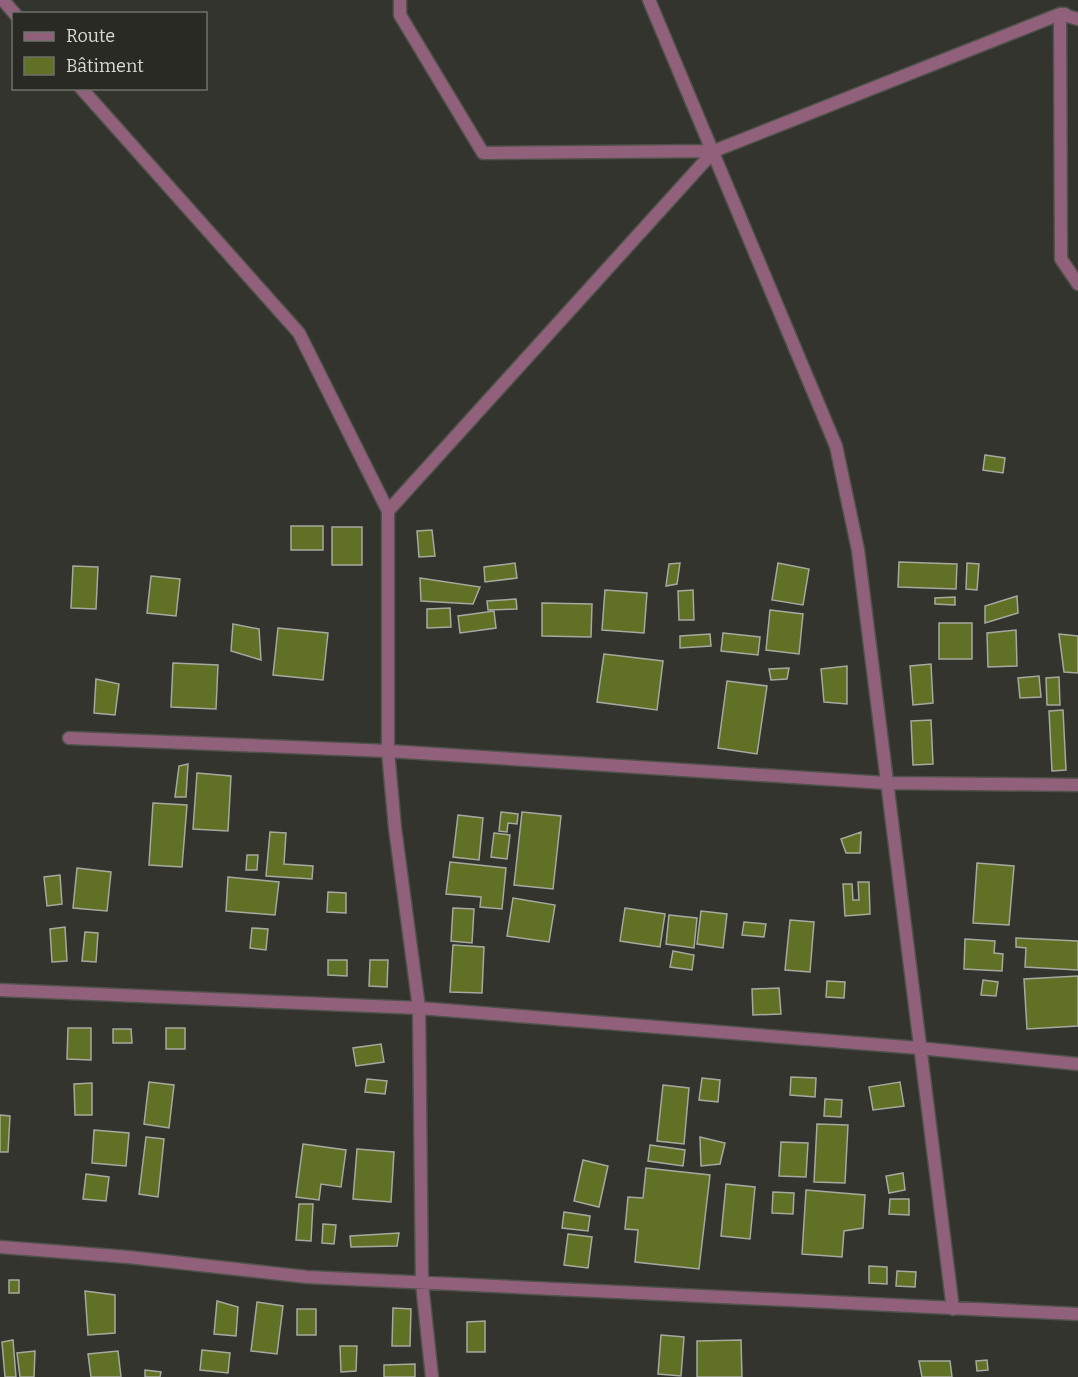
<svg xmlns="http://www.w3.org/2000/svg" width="1078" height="1377" font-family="Bitter,serif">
<rect width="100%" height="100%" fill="#32342d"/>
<path fill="#607024" stroke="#a6a9a0" stroke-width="1.5" d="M985,455L1005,458L1003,473L983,470Z
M291,526H323V550H291Z
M332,527H362V565H332Z
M432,530L435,556L419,557L417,531Z
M899,562L957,564L956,589L898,587Z
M515,563L517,578L485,582L484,567Z
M680,563L677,584L666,586L669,564Z
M778,563L809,569L803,605L772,600Z
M967,563L979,564L977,590L966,589Z
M73,566L98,567L96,609L71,608Z
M151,576L180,579L176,616L147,613Z
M420,578L480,587L473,604L421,601Z
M605,590L647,593L644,633L602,630Z
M693,590L694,620H679L678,591Z
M1017,596L1018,613L985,623V606Z
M955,597V605L935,604V598Z
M516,599L517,609L488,610L487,601Z
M542,603L592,604L591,637L542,636Z
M450,608L451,627L427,628V609Z
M770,610L803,614L799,654L766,650Z
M494,611L496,628L460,633L458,616Z
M939,623H972V659H939Z
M233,624L259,629L261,660L231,651Z
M278,628L328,633L323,680L273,675Z
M1016,630L1017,666L988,667L987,633Z
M723,633L760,637L758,655L721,651Z
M710,634L711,646L680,648V636Z
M1059,634L1078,636V673L1064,672Z
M604,654L663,661L657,710L597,702Z
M173,663L218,665L216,709L171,707Z
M931,664L933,703L913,705L910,666Z
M847,666V704L824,702L821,669Z
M789,668L787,679L771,680L769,669Z
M1039,676L1041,697L1020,698L1018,678Z
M1059,677L1060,705H1047L1046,678Z
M96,679L119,684L115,715L94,713Z
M727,681L767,686L757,754L718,748Z
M1063,710L1066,770L1052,771L1049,711Z
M931,720L933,764L913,765L911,721Z
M188,764L186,797H175L179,766Z
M197,773L231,776L228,831L193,829Z
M153,803L187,805L182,867L149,865Z
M501,812L518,814L517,824L508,823L507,832L499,831Z
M522,812L561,816L553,889L514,885Z
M458,815L483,818L479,860L453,857Z
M270,832L286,833L284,864L313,866L312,879L266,876Z
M861,832L860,853H846L841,839Z
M494,833L510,835L507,859L491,857Z
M247,855H258L257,870H246Z
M450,862L506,868L502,909L480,907L481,897L446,894Z
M977,863L1014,866L1009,925L973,923Z
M77,868L111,872L107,911L73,908Z
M60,875L62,904L47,906L44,877Z
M228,877L279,882L275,915L226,911Z
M858,882H869L870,914L845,916L843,884H852L853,900H859Z
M328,892L346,893V913L327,912Z
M513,898L555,905L549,942L507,936Z
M453,908L474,909L472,943L451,941Z
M625,908L665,914L660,947L620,941Z
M701,911L727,914L723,948L697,944Z
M669,915L697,918L694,948L666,944Z
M790,920L814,922L810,972L785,970Z
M744,922L766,924L764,937L742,935Z
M65,927L67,961L52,962L50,929Z
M252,928L268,929L266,950L250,948Z
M85,932L98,933L96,962L82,961Z
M1016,938L1078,941V970L1025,967L1026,948L1016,947Z
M965,939L995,941L994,953L1003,954L1002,971L964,969Z
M453,945L484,947L482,993L450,992Z
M673,951L694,955L692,970L670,967Z
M328,960H347V976L328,975Z
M370,960H388L387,987L369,986Z
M1078,976V1026L1027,1029L1024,979Z
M983,980L998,982L996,996L981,995Z
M827,981L845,982L844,998L826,997Z
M779,988L781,1014L753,1015L752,989Z
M68,1028H91V1060L67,1059Z
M166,1028H185V1049H166Z
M113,1029H131L132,1043H113Z
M381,1044L384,1062L356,1066L353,1048Z
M791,1077L816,1078L815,1097L790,1095Z
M702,1078L720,1080L718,1102L699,1100Z
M367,1079L387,1081L385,1094L365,1092Z
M149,1082L174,1085L169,1128L144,1124Z
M900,1082L904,1106L873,1110L869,1087Z
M92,1083V1115H75L74,1084Z
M663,1085L689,1088L684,1144L657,1141Z
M825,1099L842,1100L841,1117L824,1116Z
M0,1115L10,1116L8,1152H0Z
M817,1124L848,1125L845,1183L814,1182Z
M94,1130L129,1133L126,1166L92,1163Z
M146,1137L164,1139L158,1197L139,1194Z
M700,1137L725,1143L720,1164L701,1166Z
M781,1142L808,1143L806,1177L779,1176Z
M303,1144L346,1150L341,1187L321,1184L319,1200L296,1197Z
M650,1145L685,1150L683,1166L648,1161Z
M357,1149L394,1152L391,1202L353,1199Z
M583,1160L608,1166L599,1207L574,1201Z
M646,1168L710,1175L699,1269L635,1262L638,1230L625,1229L628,1197L643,1198Z
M903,1173L905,1190L889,1193L886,1176Z
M86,1174L109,1177L106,1201L83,1199Z
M726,1184L755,1187L750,1239L721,1236Z
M806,1190L865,1195L863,1228L844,1231L842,1257L802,1254Z
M773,1192L794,1193L793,1214L772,1213Z
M890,1199H909V1215L889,1214Z
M299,1204H313L311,1241L296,1240Z
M564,1212L590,1216L588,1231L562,1228Z
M323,1224L336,1225L334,1244L322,1243Z
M399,1233L397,1246L351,1247L350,1236Z
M568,1234L592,1237L588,1268L564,1265Z
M869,1266L887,1267V1284L869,1283Z
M897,1271L916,1272L915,1287L896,1286Z
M9,1280H19V1293H9Z
M85,1291L115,1295V1333L88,1335Z
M217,1301L238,1307L236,1336L214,1334Z
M257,1302L283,1306L277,1354L251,1351Z
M393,1308L411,1309L410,1346H392Z
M297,1309H316V1335H297Z
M485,1321V1352H467V1322Z
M661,1335L684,1337L681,1376L658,1374Z
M13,1340L16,1377H5L2,1342Z
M741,1340L742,1377H697V1341Z
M340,1346H357L356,1371L341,1372Z
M202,1350L230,1353L228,1373L200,1370Z
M35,1351L34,1377H20L17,1353Z
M118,1351L121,1377H91L88,1354Z
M987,1360L988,1370L977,1371L976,1361Z
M919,1361H950L952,1377H922Z
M415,1364V1377H384V1365Z
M145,1370L161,1372L160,1377H145Z"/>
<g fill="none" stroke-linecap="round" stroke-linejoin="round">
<defs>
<path id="minor" d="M3,0L15,14
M400,0V15L483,153L714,151
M649,0L836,446L858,550L953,1309
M1065,14H1060L1061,259L1078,284
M81,88L299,333L388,511V751L395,828L419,1008L422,1284L432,1377
M388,511L714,151L1060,14L1078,19
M69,738L388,751L886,783L1078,785
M0,990L419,1008L919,1048L1078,1064
M0,1247L128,1257L307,1277L1078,1314"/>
</defs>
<use href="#minor" stroke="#50524b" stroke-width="15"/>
<use href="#minor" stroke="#91617c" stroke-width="12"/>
</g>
<rect x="12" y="12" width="195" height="78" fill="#282a23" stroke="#6f706b" stroke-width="1.5"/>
<rect x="24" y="32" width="30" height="9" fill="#91617c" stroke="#6f706b" stroke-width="1.5"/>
<text x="66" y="42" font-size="18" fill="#d9dad6">Route</text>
<rect x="24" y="57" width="30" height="18" fill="#607024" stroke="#6f706b" stroke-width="1.5"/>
<text x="66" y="72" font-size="18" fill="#d9dad6">Bâtiment</text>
</svg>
